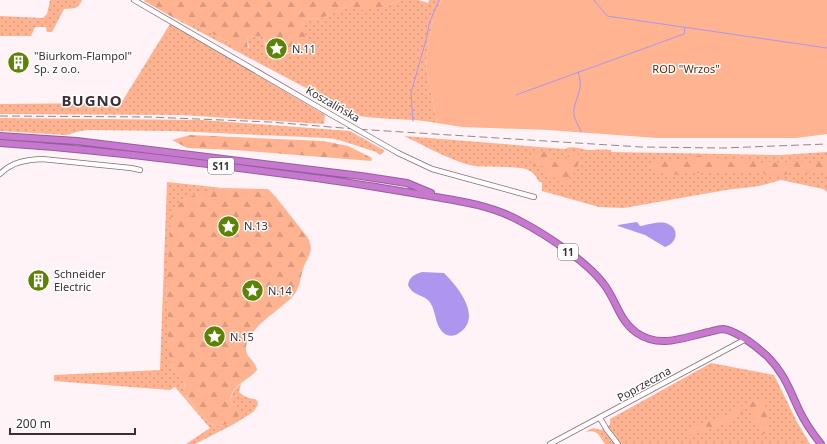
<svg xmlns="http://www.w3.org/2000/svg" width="827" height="444" font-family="'Noto Sans',sans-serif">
<defs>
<pattern id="grass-dots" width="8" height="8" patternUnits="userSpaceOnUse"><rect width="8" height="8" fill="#ffb390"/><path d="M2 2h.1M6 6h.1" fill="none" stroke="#db9a7d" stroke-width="1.8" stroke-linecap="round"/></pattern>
<pattern id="forest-firs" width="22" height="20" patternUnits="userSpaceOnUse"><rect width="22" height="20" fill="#ffb390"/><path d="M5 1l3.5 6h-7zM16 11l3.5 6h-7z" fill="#db9a7d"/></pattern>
</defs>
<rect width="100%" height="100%" fill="#fff3f8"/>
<path fill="url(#grass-dots)" d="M50,0H82C77,10 75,8 64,9L52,32H47L46,27H35L31,36H0V16L43,18L47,14Z
M401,0H418L428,3L429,0H441L433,20L428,46L426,66L437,123C411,118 385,120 359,116L174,18L195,25L228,42L249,48L247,38L249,36L263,37L266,48L285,55L290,52L304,53L310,45C305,38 301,29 303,20L306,19L322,18L346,7L381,8Z
M170,24L325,115L324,124L182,115L0,114V104L102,103L118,108Z
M0,118L202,120L350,131L385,151L380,155L376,152L339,140L328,138L172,131L88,130L80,131L66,135L0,131Z
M404,136L565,149H567L566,148C574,146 580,149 588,150C595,150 603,149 611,150V152L781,155L827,152V192L823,189L781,180L759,186L726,190L624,208L599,207L542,191V182H539C537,178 534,173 530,171C520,165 489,168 475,166C455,163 423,145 404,136Z
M167,182L223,188L205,192L185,200L169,260L166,293L168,314V337L172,369L184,382L185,390L187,398L208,422L216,426L224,425L235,406L231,403C230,396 234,388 241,384L239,392C243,396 249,399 255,399L257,401L258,405L253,412L234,424L195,444H186L210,428L175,387L170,390L54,381V375L160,370Z
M711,363L774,375L797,422L810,444H605C598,435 598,429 585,432L593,428L601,430L610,425V419Z"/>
<path fill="url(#forest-firs)" d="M145,0H401L381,8L361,10L346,7L322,18L306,19L303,20C301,32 309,40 311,50C304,55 299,51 291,52C280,54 282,59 269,54L263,37L249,36L247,38L248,50L246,51L195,25L174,18L144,1Z
M190,135L323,141L348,146L372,158L371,161L235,150L187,148L172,140Z
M548,150L552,160L565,161L570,152L578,153V166L570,172L569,181L565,185L556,178L549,177L546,173L545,166H534L533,153Z
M702,155L715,157L722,160L745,158L758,164L766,161L778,163L799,161L808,163L827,161V173L791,172C776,180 771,174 758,172C738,169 719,172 699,173C694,173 688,172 683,172C679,173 676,175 671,175C664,174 654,173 649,167L652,160C660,158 669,160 677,161C683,162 695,156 702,155Z
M223,188L268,189L275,196L308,238C314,252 309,254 304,266C300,276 301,286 294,295C282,309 245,329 246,349C246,358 256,361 257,370C248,381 228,386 231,403L235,406L240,412L238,417L232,422L224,425L216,426L208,422L187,398L185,390L184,382L172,369L170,363L168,337V314L166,293L171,216C173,212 175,208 178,205C190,194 207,191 223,188Z
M751,399C754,399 758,399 761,400C768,404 768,423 768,431L762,435L748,407Z
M744,405L745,410C731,425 706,429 688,435C692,423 717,421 727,415C733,412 738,408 744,405Z"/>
<path fill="#ffb390" d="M441,0H827V134L796,138H657L548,130L462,127L437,123L426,66L428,46L433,19Z"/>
<path fill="#ad96ed" d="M637,222L640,226C647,225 661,220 668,224C680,229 677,243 665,247L645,235L618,226V225Z
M422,272L444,273C458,287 483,317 459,333C455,336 450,337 445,334C434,326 437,311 429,301C422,294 413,296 408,285C410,276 414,275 422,272Z"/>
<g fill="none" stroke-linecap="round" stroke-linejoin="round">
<path stroke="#ad96ed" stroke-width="1" d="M594,0L607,16L827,48
M578,72C584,88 577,94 574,109C572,118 579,124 581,132
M516,95L684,34L685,28
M413,121L411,93L427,36L429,24L439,0"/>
<defs>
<path id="minor" d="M134,0L330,114
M398,153L432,169L534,197
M0,174C12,162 25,160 42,159L131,168L140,170
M600,418L607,430L618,444
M550,444L746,339"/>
<path id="highway" d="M0,136L77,141L361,176L407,183L431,193
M0,143C108,150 216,165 323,179C359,184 394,190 430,196C461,201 493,206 520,221C545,234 586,261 603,283C616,299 619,321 637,333C660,349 685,337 709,332C713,331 719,329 723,329C737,331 757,347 767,356C785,374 790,391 800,412C806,424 813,434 821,444"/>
</defs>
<use href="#minor" stroke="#866b77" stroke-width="6"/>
<use href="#highway" stroke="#955f99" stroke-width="8"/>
<use href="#minor" stroke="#fff" stroke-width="4.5"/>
<use href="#highway" stroke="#c679cf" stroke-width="6"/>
<path stroke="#93878c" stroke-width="1" stroke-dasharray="8 4" stroke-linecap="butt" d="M0,116L150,117L270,122L355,129L641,147L723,148L827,144"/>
<defs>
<path id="minor-bridge" d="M330,114L398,153"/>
</defs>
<use href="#minor-bridge" stroke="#866b77" stroke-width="6" stroke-linecap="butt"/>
<use href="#minor-bridge" stroke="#fff" stroke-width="4.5"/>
</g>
<defs>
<symbol id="sight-disc" viewBox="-11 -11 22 22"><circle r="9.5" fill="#5c8304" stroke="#fff"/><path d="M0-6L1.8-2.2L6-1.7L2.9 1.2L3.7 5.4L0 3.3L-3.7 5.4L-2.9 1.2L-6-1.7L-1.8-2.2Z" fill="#fff"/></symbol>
<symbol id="building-disc" viewBox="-11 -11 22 22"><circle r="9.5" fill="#5c8304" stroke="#fff"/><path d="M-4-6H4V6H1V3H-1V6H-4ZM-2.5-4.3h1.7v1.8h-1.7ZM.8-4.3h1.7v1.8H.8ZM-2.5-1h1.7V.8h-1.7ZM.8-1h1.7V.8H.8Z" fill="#fff"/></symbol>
</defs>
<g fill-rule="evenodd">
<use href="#sight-disc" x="264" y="36" width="25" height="25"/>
<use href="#building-disc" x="6" y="50" width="25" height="25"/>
<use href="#sight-disc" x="216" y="214" width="25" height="25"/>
<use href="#building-disc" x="26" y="268" width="25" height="25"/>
<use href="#sight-disc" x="240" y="278" width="25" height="25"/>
<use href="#sight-disc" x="202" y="324" width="25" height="25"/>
</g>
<g text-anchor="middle" stroke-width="3" stroke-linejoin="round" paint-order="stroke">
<g fill="#fff" stroke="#766d71" stroke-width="1">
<rect x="208" y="158" width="26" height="16" rx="3"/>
<rect x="558" y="244" width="20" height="16" rx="3"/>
</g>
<g font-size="10" font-weight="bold" fill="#3b2f34">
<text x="221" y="170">S11</text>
<text x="568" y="256">11</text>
</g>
<g font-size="11" fill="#3b2f34" stroke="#fff" text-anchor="start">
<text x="292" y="53">N.11</text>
<text x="34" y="60">"Biurkom-Flampol"<tspan x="34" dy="13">Sp. z o.o.</tspan></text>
<text x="244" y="230">N.13</text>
<text x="54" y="278">Schneider<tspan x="54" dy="13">Electric</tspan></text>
<text x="268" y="295">N.14</text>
<text x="230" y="341">N.15</text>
</g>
<g font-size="11" fill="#632909" stroke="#fff">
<text x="686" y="73">ROD "Wrzos"</text>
</g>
<g font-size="11" fill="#3b2f34" stroke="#fff">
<text transform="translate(333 104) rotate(30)" y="4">Koszalińska</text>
<text transform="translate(644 384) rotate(-29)" y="4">Poprzeczna</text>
</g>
<g font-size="15" font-weight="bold" letter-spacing="1" fill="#3b2f34" stroke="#fff">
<text x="92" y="106">BUGNO</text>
</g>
</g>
<path d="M10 428v6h125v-6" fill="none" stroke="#3b2f34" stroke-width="2"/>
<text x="16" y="428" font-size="12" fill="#3b2f34" stroke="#ffffff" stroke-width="3" paint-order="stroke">200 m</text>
</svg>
